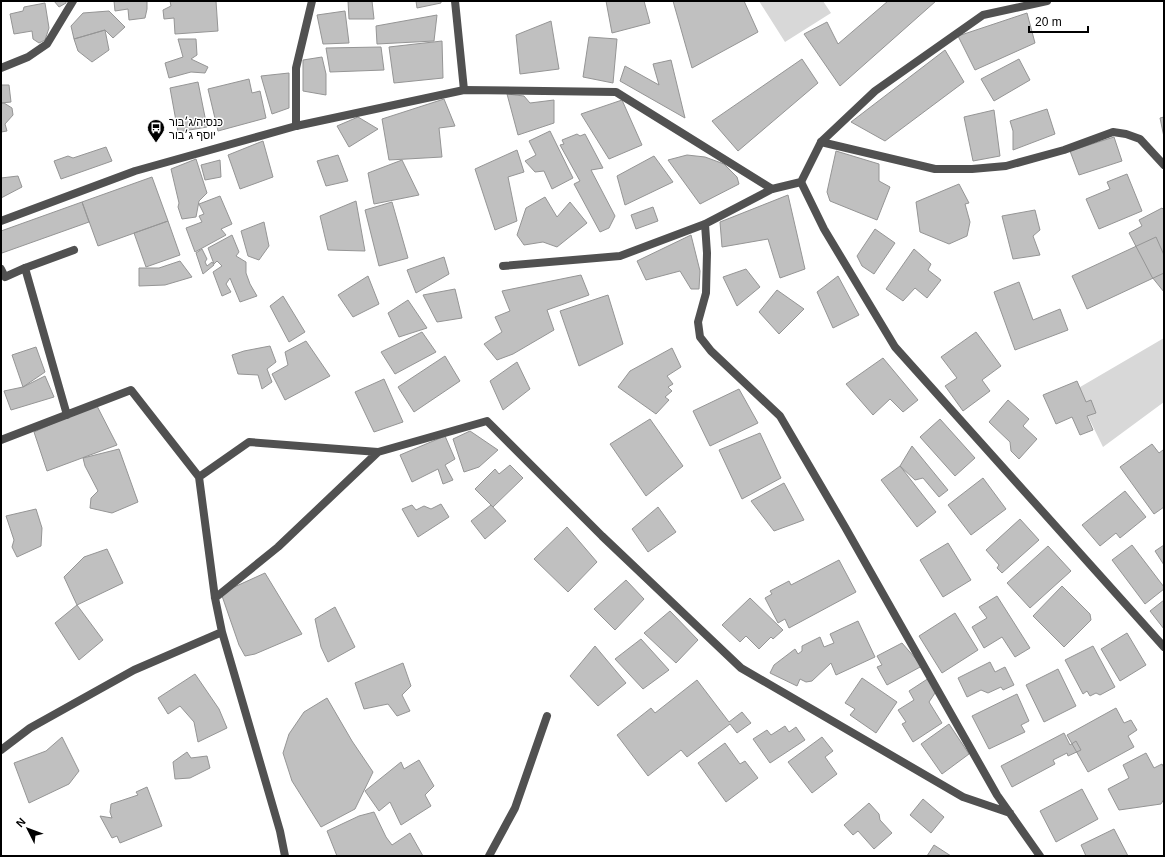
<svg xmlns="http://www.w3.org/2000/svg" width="1165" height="857" font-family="Arial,Heebo,sans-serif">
<rect width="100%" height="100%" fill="#fff"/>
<path fill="#d8d8d8" d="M759,1H823L831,13L785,42Z
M1164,338V402L1103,447L1075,390Z"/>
<path fill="#c0c0c0" stroke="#959595" d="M54,1H66V3L59,7Z
M114,1H147V9L145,18L129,20L128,9L115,11Z
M170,1H216L218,31L175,34L174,18L164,19L163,10L171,6Z
M348,1H372L374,19H349Z
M416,1H441V3L417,8Z
M606,1H644L650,23L612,33Z
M673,1H744L758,32L692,68Z
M888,1H936L840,86L804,34L827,22L838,44Z
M45,3L49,28L45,40L39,43L33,39L32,31L14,34L10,14L23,11L24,7Z
M109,11L125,27L113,38L105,30L74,39L71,26L83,13Z
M345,11L349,43L323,44L317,15Z
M1027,13L1035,43L975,70L958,36Z
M437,15L434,41L377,44L376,26Z
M551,21L559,69L520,74L516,35Z
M105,30L109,50L92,62L78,51L74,39Z
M589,37L617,39L613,83L583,77Z
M178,39H196L197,55L191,59L208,67L205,73L191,72L169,78L165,63L183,57Z
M442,41L443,78L394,83L389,47Z
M381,47L384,70L330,72L326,48Z
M945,50L964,82L885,141L851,122Z
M322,57L326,74V95L303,91V60Z
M802,59L818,83L738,151L712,121Z
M1019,59L1030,80L994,101L981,79Z
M671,60L685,118L620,81L625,66L659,85L653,64Z
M289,73V108L272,114L261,76Z
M249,79L252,93L260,91L266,118L218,131L208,89Z
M198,82L207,127L178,132L170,88Z
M1,85H9L11,102L1,103Z
M507,94L524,96L530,103L554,100V123L518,135Z
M444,99L455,126L439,128L442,157L389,160L382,119Z
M622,100L642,145L609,159L581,114Z
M1,103H4L12,108L13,115L5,124L7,131L1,132Z
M1047,109L1055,134L1013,150V131L1010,121Z
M994,110L1000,156L973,161L964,117Z
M358,117L378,129L349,147L337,126Z
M1164,117V137L1160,118Z
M550,131L573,178L552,189L544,171L535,172L525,161L536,155L529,141Z
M577,134L580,136L585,134L603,168L591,170L615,216L609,228L600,232L574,184L580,181L560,145L564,144L562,140Z
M1114,137L1122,161L1079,175L1070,151Z
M263,141L273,177L240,189L228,155Z
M106,147L112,161L61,179L54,161L68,156L73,158Z
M517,150L524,172L508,177L517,221L495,230L475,169Z
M836,151L879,164V181L890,187L877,220L830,201L827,192Z
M338,155L348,181L326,186L317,161Z
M687,155L705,157L724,164L737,177L739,184L700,204L668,160Z
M654,156L673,182L625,205L617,176Z
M196,159L207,193L199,201L196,217L182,219L178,207L179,203L171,169Z
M220,160L221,177L205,180L201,165Z
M402,160L419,195L374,204L368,173Z
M1127,174L1142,211L1099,229L1086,199L1110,189L1107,182Z
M18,176L22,187L1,198V178Z
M152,177L168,221L98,246L82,202Z
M959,184L969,203L965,204L970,222L967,236L949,244L920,232L916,202Z
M788,195L805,269L780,278L768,239L722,247L720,222Z
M220,196L232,224L221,229L226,235L195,252L186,228L202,222L199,216L204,214L199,204Z
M545,197L557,217L570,202L587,223L557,247L543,242L524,245L517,235L526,208Z
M356,201L365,251L328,250L320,216Z
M82,202L89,222L2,253L1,250V231Z
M392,202L408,258L379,266L365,210Z
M653,207L658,221L636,229L631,215Z
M1162,208L1164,210V292L1152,277L1129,233L1142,226L1139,220Z
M1035,210L1040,230L1033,236L1040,255L1013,259L1002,216Z
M168,221L180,255L146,267L134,233Z
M264,222L269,246L259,260L248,256L241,231Z
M875,229L895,243L874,274L862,266L857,256Z
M232,235L239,252L236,256L246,262V273L250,284L257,296L240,302L230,278L226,284L231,292L222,296L213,272L222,266L217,261L214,264L208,248Z
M691,235L700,271L699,289H691L680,271L646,280L637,261Z
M1156,237L1164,255V273L1087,309L1072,276Z
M202,249L207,259L205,262L207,266L212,262L214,265L203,274L196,253Z
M914,249L931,264L928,270L941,280L927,298L915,288L903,301L886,289Z
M444,257L449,274L416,293L407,270Z
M180,261L192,277L165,285L139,286V268H159Z
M746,269L760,287L737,306L723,277Z
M581,275L589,295L547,310L554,330L513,354L497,360L484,344L502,332L495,317L510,311L502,291Z
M368,276L379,304L353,317L338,295Z
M838,276L859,315L833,328L817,292Z
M1019,282L1033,320L1060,309L1068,330L1015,350L994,292Z
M455,289L462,318L437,322L423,295Z
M777,290L804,309L779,334L759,312Z
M608,295L623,344L579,366L560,311Z
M283,296L305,332L289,342L270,306Z
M408,300L427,328L399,337L388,313Z
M422,332L436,352L395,374L381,352Z
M976,332L1001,366L982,380L990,391L963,411L945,386L957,378L941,357Z
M306,341L330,376L285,400L272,374L288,365L285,352Z
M270,346L276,362L267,369L272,382L262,389L258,375L238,374L232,355L244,351Z
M36,347L45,372L23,387L12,355Z
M672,348L681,367L667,376L673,384L668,387L672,391L665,397L669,400L656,414L618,387L630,371Z
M445,356L460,381L414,412L398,387Z
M883,358L918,400L903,412L890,399L873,415L846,384Z
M517,362L530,389L503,410L490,381Z
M45,376L54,397L11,410L4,391L23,387Z
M384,379L403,422L374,432L355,392Z
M1077,381L1086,402L1091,400L1096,413L1087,416L1093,430L1080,435L1072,417L1056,424L1043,395Z
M739,389L758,423L710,446L693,411Z
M1008,400L1029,419L1023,426L1037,439L1019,459L1011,451L1010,442L989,422Z
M96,404L117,445L47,471L34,432Z
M650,419L683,466L646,496L610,444Z
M940,419L975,458L955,476L920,437Z
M470,431L498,450L479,467L464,472L453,439Z
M760,433L781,478L742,499L719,450Z
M445,436L455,459L445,465L453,480L443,484L438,469L412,482L400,455Z
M1152,444L1159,453L1163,450L1164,452V507L1154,514L1120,467Z
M912,446L948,490L939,497L923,478L915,480L900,466Z
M119,449L138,502L112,513L90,508L91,498L98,491L85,466L83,458Z
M510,465L523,478L493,507L475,489L495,469L499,474Z
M900,466L936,512L917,527L881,480Z
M983,478L1006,509L971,535L948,505Z
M784,483L804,520L774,531L751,501Z
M1125,491L1146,517L1120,538L1116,533L1100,546L1082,525Z
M441,504L449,517L418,537L402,509L412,505L416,510L424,506L431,509Z
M491,505L506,521L485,539L471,521Z
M658,507L676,532L648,552L632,529Z
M36,509L42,528L41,546L17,557L12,547L14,540L6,516Z
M1020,519L1039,540L1002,573L997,568L999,565L986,550Z
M567,527L597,562L568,592L534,559Z
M948,543L971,580L943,597L920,560Z
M1132,545L1164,587V589L1145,604L1112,560Z
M1164,545V565L1155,551Z
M1048,546L1071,571L1030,608L1007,583Z
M107,549L123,583L77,605L64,577L84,557Z
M839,560L856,592L789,628L785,619L778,623L765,598L772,594L770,591L789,581L791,585Z
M265,573L302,634L255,654L245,656L239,645L221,593Z
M626,580L644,599L615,630L594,609Z
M1062,586L1090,614L1091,620L1064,647L1033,616Z
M997,596L1030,648L1015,657L1002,637L984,648L972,627L987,618L979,607Z
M750,598L783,630L773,639L771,637L759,649L746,636L740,642L722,625Z
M1164,600V629L1150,611Z
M77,605L103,640L79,660L55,623Z
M335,607L355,647L328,662L321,647L315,619Z
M670,611L698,640L676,663L644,633Z
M955,613L978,650L942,673L919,636Z
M858,621L875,657L836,675L831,663L812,681L806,682L800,679L797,686L770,673L774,665L795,649L798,654L802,651V646L820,637L824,647L834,643L830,634Z
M1127,633L1146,665L1120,681L1101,649Z
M641,639L669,670L643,689L615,659Z
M902,643L922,666L887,685L877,667L882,665L877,656Z
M595,646L626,683L598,706L570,676Z
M1093,646L1115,687L1100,695L1096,693L1090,696L1087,691L1083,694L1065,660Z
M990,662L995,672L1005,667L1014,685L1003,690L1001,687L988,693L981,690L967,697L958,678Z
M403,663L411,686L402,695L410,711L397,716L388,704L364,709L355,683Z
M1058,669L1076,706L1044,722L1026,685Z
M195,674L219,709L227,728L198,742L194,722L180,706L168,714L158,698Z
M862,678L897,702L876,733L850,715L855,709L845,703Z
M929,678L937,690L929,702L942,723L913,742L902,724L906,722L898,710L914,700L909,691Z
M697,680L729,722L742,712L751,723L737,733L730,724L687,757L681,750L648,776L617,735L651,708L655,713Z
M1017,694L1029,721L1021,725L1025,732L989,749L972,716Z
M327,698L352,741L373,772L355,809L321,827L292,781L283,753L289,734L304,712Z
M1116,708L1124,723L1131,720L1137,730L1128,736L1134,747L1088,772L1067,735Z
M949,724L969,754L942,774L921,744Z
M785,726L789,732L796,727L805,740L770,763L753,739L767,730L771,735Z
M1064,733L1070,745L1076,741L1081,750L1068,756L1067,753L1053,760L1055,764L1012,787L1001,766Z
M62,737L79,771L69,784L29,803L14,763L46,751Z
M822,737L833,751L825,757L837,774L812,793L788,762Z
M725,743L740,764L745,761L758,778L726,802L698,763Z
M187,752L191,758L207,756L210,768L190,778L175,779L173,762Z
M1146,753L1154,768L1162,764L1164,768V799L1161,804L1119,810L1108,789L1129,778L1123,765Z
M419,760L434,786L425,795L431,806L401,825L390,802L379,811L365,791L401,762L404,769Z
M147,787L162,826L120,843L117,836L112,838L100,816L112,818L110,812L111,804L138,795L136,792Z
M1082,789L1098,819L1056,842L1040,811Z
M923,799L944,817L931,833L910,815Z
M869,803L879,814L880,820L892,833L874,849L858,831L853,835L844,825Z
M374,812L386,837L392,845L410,833L423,856H337L327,831L359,816Z
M1114,829L1128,856H1086L1081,845Z
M934,845L951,856H927Z"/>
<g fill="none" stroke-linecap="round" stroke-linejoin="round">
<path stroke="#515151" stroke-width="8" d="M25,268L74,250"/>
<path stroke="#515151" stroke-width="8" d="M455,1L464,90
M1,68L28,57L47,44L73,1
M296,126V68L312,1
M821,142L935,169H972L1006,166L1064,150L1113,132L1126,134L1140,139L1164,165
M801,182L824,229L895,347L1164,647
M705,224L707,253L706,293L698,322L700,337L711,351L780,416L845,527L997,795L1040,856
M503,266L620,256L705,224L772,189
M1,269L5,277L25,268L67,415
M1,440L131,390L199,477L215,598L222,632L280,831L285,856
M199,477L249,442L378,452
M215,598L278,547L378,452L487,421L602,536L741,668L963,797L1010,813
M1,750L30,728L134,670L222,632
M489,856L515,808L547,716"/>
<path stroke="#515151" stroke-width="8" d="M1,221L135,171L296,126L464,90L616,92L772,189L801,182L821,142L875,91L983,15L1047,1"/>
</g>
<defs>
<symbol id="bus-pin" viewBox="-11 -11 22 30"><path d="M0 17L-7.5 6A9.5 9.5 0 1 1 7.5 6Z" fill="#000" stroke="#fff"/><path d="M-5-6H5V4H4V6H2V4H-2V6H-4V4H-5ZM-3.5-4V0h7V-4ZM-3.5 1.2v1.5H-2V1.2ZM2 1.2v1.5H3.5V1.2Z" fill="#fff"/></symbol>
</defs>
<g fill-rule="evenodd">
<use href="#bus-pin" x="146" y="118" width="20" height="27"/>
</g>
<g text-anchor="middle" stroke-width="3" stroke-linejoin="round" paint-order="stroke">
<g font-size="11" fill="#000" stroke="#fff" text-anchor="start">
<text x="169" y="126">כנסיה/ג׳בור<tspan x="169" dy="13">יוסף ג׳בור</tspan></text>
</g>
</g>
<rect width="1165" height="857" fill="none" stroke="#000000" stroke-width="4"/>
<g transform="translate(28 829) rotate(312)" stroke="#ffffff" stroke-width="3" paint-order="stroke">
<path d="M0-3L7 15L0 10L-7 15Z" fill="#000000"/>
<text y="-6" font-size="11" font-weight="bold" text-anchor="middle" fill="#000000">N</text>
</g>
<path d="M1029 26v6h59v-6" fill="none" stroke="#000000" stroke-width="2"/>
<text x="1035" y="26" font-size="12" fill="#000000" stroke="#ffffff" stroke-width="3" paint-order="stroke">20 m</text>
</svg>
